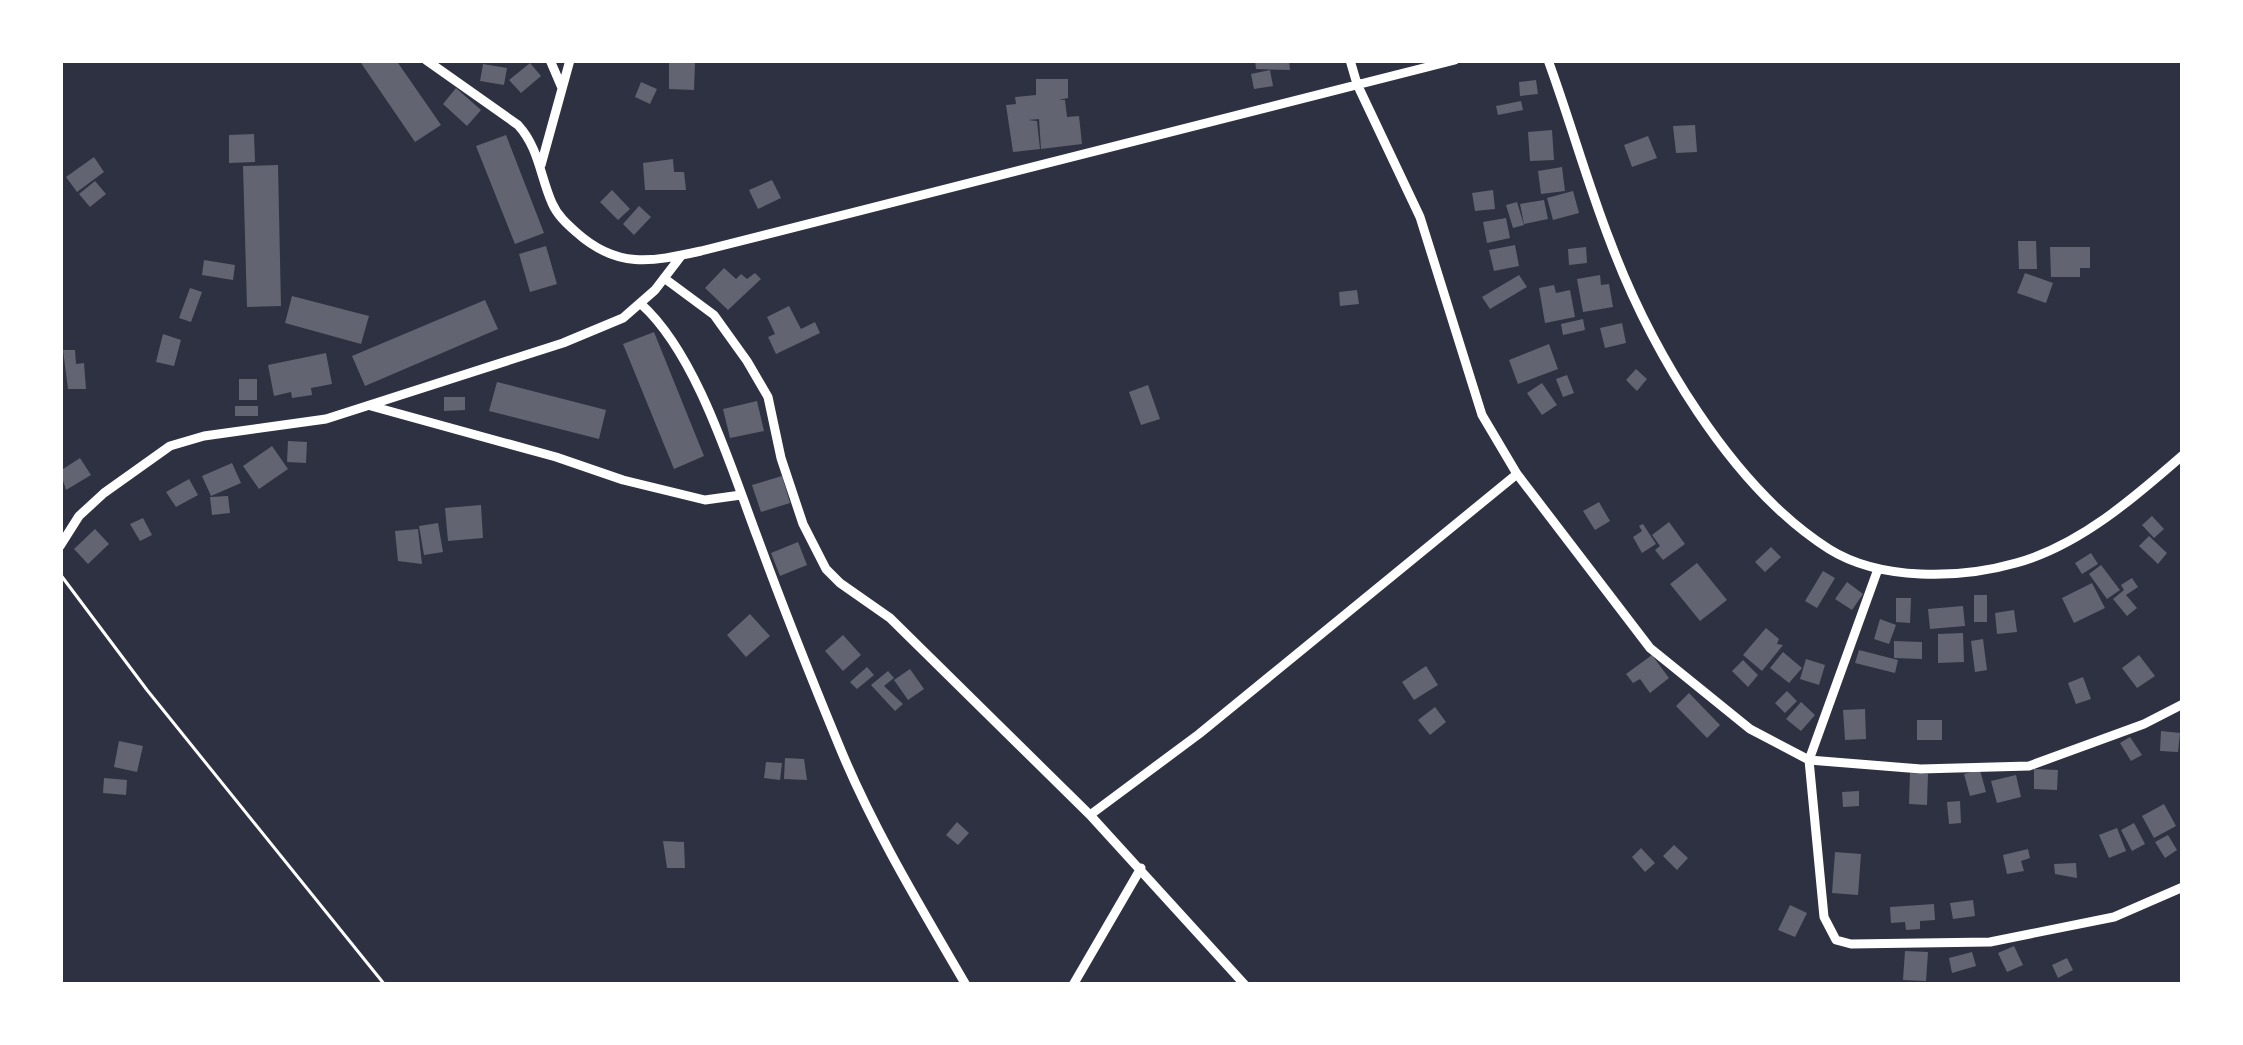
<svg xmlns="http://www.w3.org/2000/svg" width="2243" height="1045" font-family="'Crimson Pro',serif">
<rect width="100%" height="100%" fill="#2d3142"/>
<path fill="#626471" d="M359,60H396L441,125L415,142Z
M1255,60H1289L1290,70L1256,69Z
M669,62H695L694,90L669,89Z
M530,63L541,76L521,93L509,80Z
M483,64L507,68L504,85L480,81Z
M1270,70L1273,86L1254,89L1251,74Z
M1036,79H1068V98L1059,100H1065L1067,117L1079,116L1082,144L1041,149L1039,119L1028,120L1037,121L1040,149L1013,152L1006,105L1016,104L1015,97L1036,95Z
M1536,80L1538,94L1520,96L1519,82Z
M641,82L657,89L650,104L635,97Z
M456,88L481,110L467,126L443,104Z
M1521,101L1523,110L1498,115L1496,106Z
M1695,125L1697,152L1676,153L1673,126Z
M1552,130L1554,160L1530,161L1528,132Z
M254,134L255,162L229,163V135Z
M506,135L544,233L515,244L476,146Z
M1648,136L1657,158L1632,167L1624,145Z
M94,157L104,172L77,192L66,177Z
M673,159L674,172H684L686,190H645L643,163Z
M278,165L281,306L247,307L243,166Z
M1562,167L1565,191L1541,194L1538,171Z
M772,180L781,198L758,209L749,190Z
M95,181L106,194L90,207L79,194Z
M612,190L630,209L618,220L600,202Z
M1493,190L1495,209L1475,211L1472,193Z
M1573,191L1579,213L1553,220L1547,198Z
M1544,200L1548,219L1524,224L1520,204Z
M1517,202L1524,225L1513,228L1506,205Z
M639,206L651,217L634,235L623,224Z
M1506,218L1510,238L1487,243L1483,222Z
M2018,241H2036L2037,269H2019Z
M1515,245L1519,266L1494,271L1489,250Z
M546,246L557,284L530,292L519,254Z
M1586,247L1587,263L1569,265L1568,249Z
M2050,247H2090V268H2080V277H2051Z
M204,260L235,265L233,280L202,275Z
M724,268L736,279L741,274L747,279L755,273L761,279L728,310L705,288Z
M2025,273L2053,283L2046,303L2017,293Z
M1519,275L1527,287L1490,309L1482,297Z
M1600,275L1601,285L1609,284L1613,307L1583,312L1577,279Z
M1554,285L1556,293L1570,290L1575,317L1545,323L1539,288Z
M190,288L202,292L191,322L179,318Z
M1357,290L1359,304L1340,306L1339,292Z
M292,296L369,316L361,344L285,323Z
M485,300L498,329L365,386L352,356Z
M789,306L801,329L815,322L820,333L776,354L768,337L775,334L767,317Z
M1583,319L1585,330L1563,335L1561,324Z
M1622,323L1626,343L1605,348L1600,328Z
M654,332L704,456L674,469L623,344Z
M163,334L181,340L174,366L156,362Z
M1549,344L1558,369L1518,384L1509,360Z
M63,350H75L76,364L84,363L86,389H68Z
M326,353L332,384L311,388L312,395L292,398L291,392L274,396L268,365Z
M1636,369L1647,379L1637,391L1626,380Z
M1567,375L1574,393L1563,397L1556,379Z
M239,379H257V400H239Z
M497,382L606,410L599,439L489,411Z
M1542,383L1557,405L1542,415L1527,393Z
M1148,385L1160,419L1141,425L1129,392Z
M444,397H465V410L444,411Z
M757,401L764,431L730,438L723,409Z
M235,406H258V416H235Z
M288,441L307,442L306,463L287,462Z
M272,446L288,469L259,489L243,466Z
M80,458L91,475L66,490L60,471Z
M232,463L241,483L211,496L202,476Z
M782,476L790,503L761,512L752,485Z
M189,479L198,495L176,507L166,492Z
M228,496L230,513L212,515L210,497Z
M1599,502L1610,521L1595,530L1583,511Z
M481,505L483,538L448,541L445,508Z
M2152,516L2164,529L2154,538L2142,525Z
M143,518L152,535L140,541L130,524Z
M1669,522L1685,544L1663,560L1655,550L1660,546L1652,535Z
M438,523L443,552L424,555L419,526Z
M1643,524L1656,544L1642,553L1633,537L1642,531L1639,526Z
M95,529L109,544L88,564L74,549Z
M418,529L422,564L398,561L395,531Z
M2149,536L2167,553L2158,564L2139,546Z
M798,542L807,565L780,576L771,553Z
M1771,547L1781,557L1765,572L1755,562Z
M2091,553L2098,564L2082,574L2075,563Z
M1697,563L1727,600L1700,621L1670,584Z
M2101,565L2120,590L2107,599L2089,574Z
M1823,571L1835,578L1817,608L1805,601Z
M2132,578L2138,587L2126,595L2137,608L2127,616L2113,599L2124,590L2121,585Z
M1847,582L1863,594L1852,610L1835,599Z
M2092,583L2105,608L2074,623L2062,598Z
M1974,595H1987V622H1974Z
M1896,598H1911L1910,623L1896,622Z
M1963,606L1965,626L1930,629L1928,609Z
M2014,610L2017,632L1997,634L1995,613Z
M750,614L770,636L746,657L727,635Z
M1880,619L1896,625L1889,644L1874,639Z
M1766,628L1779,639L1777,644L1783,645L1762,671L1743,655Z
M1963,633L1964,662L1938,663V634Z
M843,635L861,655L843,671L825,651Z
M1983,639L1987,670L1975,672L1971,641Z
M1894,641L1922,642V659L1894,658Z
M1859,650L1898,660L1895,673L1855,663Z
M1783,652L1802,668L1789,683L1770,668Z
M1652,655L1669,678L1650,693L1640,679L1633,683L1626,674Z
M2139,655L2155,676L2137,688L2122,668Z
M1806,659L1825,665L1819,685L1800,679Z
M1743,660L1758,675L1748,687L1732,671Z
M1426,666L1438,685L1414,700L1402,682Z
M867,667L874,675L857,689L850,682Z
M910,669L924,689L908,700L894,680Z
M888,671L894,678L884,686L903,704L895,711L871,685Z
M2083,677L2091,699L2076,704L2068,683Z
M1787,691L1797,701L1785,713L1775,703Z
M1689,693L1720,725L1707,738L1676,706Z
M1801,702L1815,715L1801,731L1786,719Z
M1435,707L1446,722L1430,735L1418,720Z
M1865,709L1866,739L1845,740L1843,710Z
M1917,720H1942V740H1917Z
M2161,731L2180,733L2178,752L2160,751Z
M2130,737L2142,755L2131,761L2120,743Z
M119,741L143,746L137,772L114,767Z
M785,758L804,759L807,780L784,779Z
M766,762L782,763L780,780L764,778Z
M2034,769L2058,770L2057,790L2034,789Z
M1980,770L1986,792L1970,796L1964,774Z
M1910,773L1928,774L1927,805L1909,804Z
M2016,775L2021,797L1997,803L1991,781Z
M104,778L127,780L126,795L103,793Z
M1859,791V806L1843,807L1842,792Z
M1960,801L1961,823L1949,824L1947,802Z
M2164,804L2176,826L2154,838L2142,816Z
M957,822L969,833L958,845L946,835Z
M2134,823L2145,844L2132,851L2121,830Z
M2117,828L2126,851L2109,858L2099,835Z
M2168,835L2177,850L2165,858L2155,842Z
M663,841L684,842L685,868H667Z
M1674,845L1688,858L1677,870L1663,856Z
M1641,848L1655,863L1645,872L1632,857Z
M2028,849L2030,858L2021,861L2024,871L2007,874L2003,855Z
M1835,852L1861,854L1858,895L1832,893Z
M2076,863L2077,878L2055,874L2054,864Z
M1973,900L1975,916L1953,919L1950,903Z
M1934,904L1935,920L1920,921V929L1906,930L1905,922L1891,923L1890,907Z
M1790,905L1807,913L1795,937L1778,930Z
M2014,946L2023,965L2007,972L1998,953Z
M1905,951L1928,952L1926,981L1903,980Z
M1972,952L1976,966L1952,973L1949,958Z
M2067,958L2073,970L2058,978L2052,965Z"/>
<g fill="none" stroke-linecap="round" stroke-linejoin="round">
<path stroke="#fff" stroke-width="3" d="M60,574L147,690L385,985"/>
<path stroke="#fff" stroke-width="9" d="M426,60L518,125C539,148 540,176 552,203C557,215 567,224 576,232C617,269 651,262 701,251L1455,60
M550,60L562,88
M1350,60L1357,84L1420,217L1482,415L1517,474L1650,648L1750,729L1809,760L1921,769L2029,766L2144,724L2183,704
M1548,60C1570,120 1587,182 1610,241C1650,348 1731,487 1829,549C1880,581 1960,579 2016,563C2079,546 2135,497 2183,455
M541,165L570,60
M664,278L714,315L747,361L768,397L781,458L803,524L826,569L840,583L890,618L1090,815L1245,985
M641,304C697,354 731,468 758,539C783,607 810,675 838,743C872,827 920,906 966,985
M371,406L556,457L623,480L705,500L741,495
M60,546L79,516L104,493L170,446L204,436L326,419L563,343L623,318L655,290L681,256
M1878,569L1809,760L1824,917L1836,940L1851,944L1990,942L2114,917L2183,887
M1090,815L1199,734L1517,474
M1073,985L1141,868"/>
</g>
<rect width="2243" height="1045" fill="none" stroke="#ffffff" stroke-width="126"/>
</svg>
